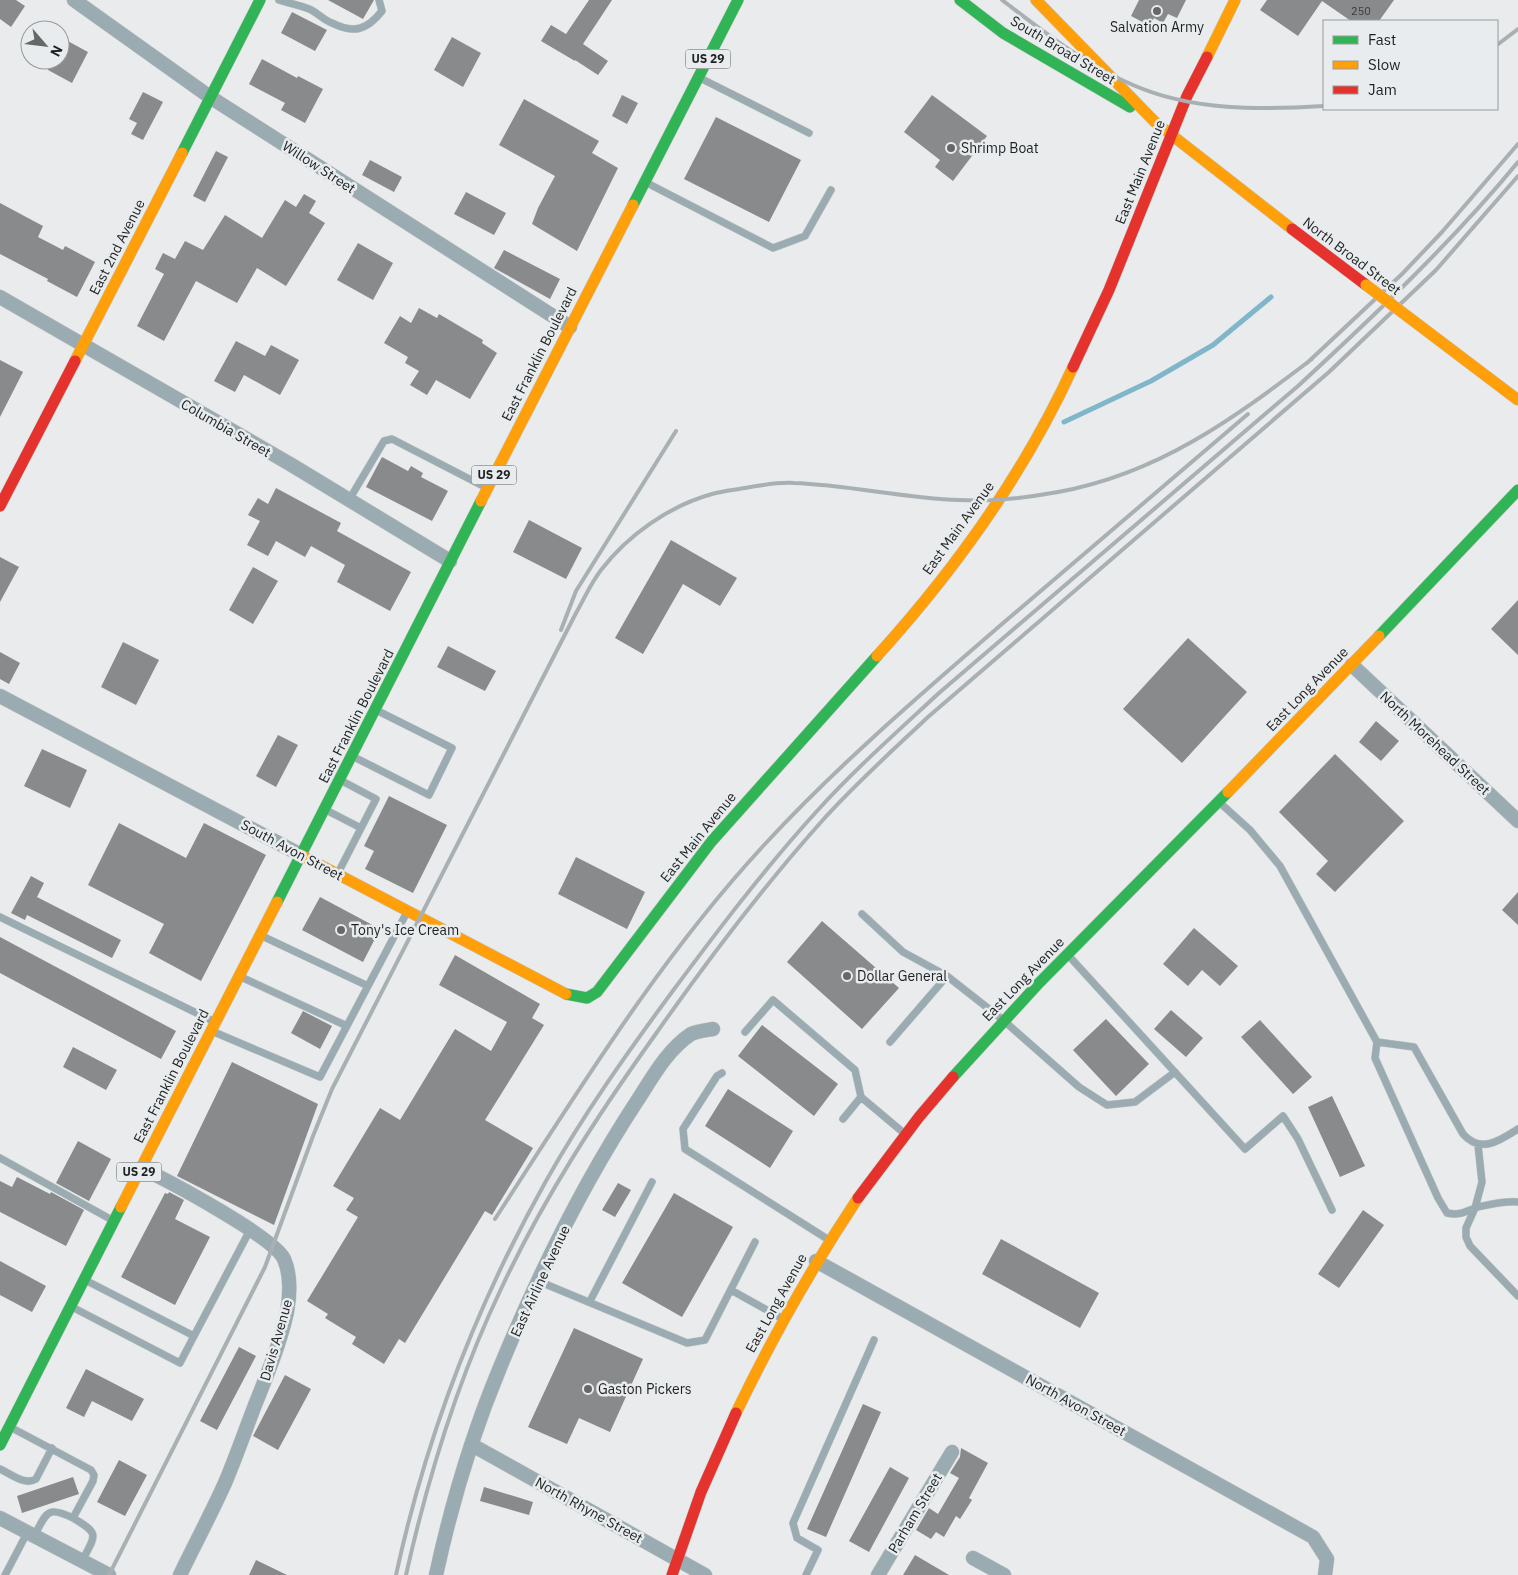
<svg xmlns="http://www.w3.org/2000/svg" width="1518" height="1575" font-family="'IBM Plex Sans',sans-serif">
<rect width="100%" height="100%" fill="#e9ebed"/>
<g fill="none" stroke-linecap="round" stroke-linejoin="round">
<path stroke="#80b6c9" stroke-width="5" d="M1064,422L1151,381L1213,345L1271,297"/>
</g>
<path fill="#898a8b" d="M0,0H16L25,6L11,27L0,19Z
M328,0H374L363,19Z
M589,0H612L583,44L608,61L598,75L575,60V61L541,41L551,25L566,34Z
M1139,0H1186L1177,18L1168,14L1163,23L1154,18L1150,26L1131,16Z
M1267,0H1394L1379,21H1351L1322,1L1298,36L1260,10Z
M292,12L327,30L315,51L281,33Z
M452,37L481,53L463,87L434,70Z
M64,39L88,52L72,83L48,70L53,60H60V47Z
M262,59L297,78L298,76L323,89L305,123L281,110L285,103L249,84Z
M143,92L163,102L143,140L131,134L137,123L129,119Z
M622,95L638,103L627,124L612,116Z
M932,95L987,136L953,181L935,167L940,160L904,132Z
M524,99L599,141L592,153L618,168L577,251L532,224L538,208L555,176L499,145Z
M716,117L801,160L769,222L684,179Z
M216,151L228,157L205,202L193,196Z
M370,160L402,177L394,192L362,175Z
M466,192L506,213L494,235L454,214Z
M304,194L316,201L309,213L325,223L286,286L257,268L237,303L196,281L164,341L137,326L164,274L155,269L163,253L175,259L185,241L203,250L225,215L262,238L285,200L296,207Z
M0,203L43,226L38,237L63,250L65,246L95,262L77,297L47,281L48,279L0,254Z
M358,243L393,263L373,300L337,280Z
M504,250L560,279L550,299L494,268Z
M419,308L437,318L439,314L483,340L482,343L497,353L470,399L436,380L427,395L410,385L419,371L405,363L408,357L384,343L400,316L411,323Z
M236,341L265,356L271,345L299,360L280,395L244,375L235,392L214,381Z
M0,360L23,372L0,417Z
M382,457L408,471L411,466L423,473L421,477L448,491L432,521L366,487Z
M276,488L341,523L337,531L411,572L390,611L337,582L345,565L311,546L305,557L276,541L268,556L247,545L260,521L248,515L258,498L268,504Z
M529,520L582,548L566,579L513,552Z
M671,540L737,578L720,606L683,584L643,654L615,638Z
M0,557L19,567L0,602Z
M253,567L278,581L253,624L229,610Z
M1518,600V655L1491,629Z
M1188,638L1247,692L1182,763L1123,709Z
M123,642L159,660L136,705L101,687Z
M448,646L496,671L485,691L437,667Z
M0,652L20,663L9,684L0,679Z
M1376,721L1399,741L1381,761L1359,742Z
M278,735L298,745L276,787L256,776Z
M42,749L87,770L70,808L24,786Z
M1335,754L1404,821L1335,892L1316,874L1328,861L1279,812Z
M389,796L447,825L413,893L365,869L374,851L364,846Z
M119,823L186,858L204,823L266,855L201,981L149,953L164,924L88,885Z
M576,857L645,892L627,929L558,894Z
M31,876L44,883L37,897L121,940L112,958L27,915L25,920L11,913Z
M1518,892V925L1502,910Z
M320,897L380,929L363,962L302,930Z
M822,921L899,988L862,1029L787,962Z
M1194,928L1238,966L1220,986L1202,970L1188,986L1163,964Z
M0,937L176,1031L161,1059L0,973Z
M455,955L540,1004L532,1018L544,1025L485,1120L533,1148L492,1215L485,1211L405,1343L399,1339L384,1364L352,1344L356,1337L325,1318L328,1314L307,1301L358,1217L346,1210L354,1198L333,1186L380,1108L400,1120L455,1029L491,1051L507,1022L439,985Z
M1171,1010L1203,1038L1186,1057L1154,1029Z
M303,1011L332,1026L320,1049L291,1033Z
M1106,1019L1149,1064L1116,1096L1073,1050Z
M1260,1020L1312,1077L1293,1094L1241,1037Z
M762,1025L838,1084L814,1116L738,1056Z
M73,1047L117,1070L106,1090L63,1067Z
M232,1062L318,1104L274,1225L177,1176Z
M728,1089L793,1131L770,1168L705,1126Z
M1332,1096L1365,1166L1340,1177L1308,1107Z
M78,1141L111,1159L89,1201L56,1183Z
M17,1177L50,1194L51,1192L84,1210L66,1246L0,1212V1181L12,1187Z
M618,1183L631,1190L615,1217L602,1210Z
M169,1192L184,1200L175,1219L210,1237L175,1305L121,1277L165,1193L168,1194Z
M674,1193L733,1227L682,1317L622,1283Z
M1363,1210L1384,1225L1339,1288L1318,1274Z
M1001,1239L1099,1293L1080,1328L982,1274Z
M0,1261L46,1286L32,1312L0,1295Z
M574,1328L643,1359L610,1432L579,1418L567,1444L528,1427Z
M239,1347L256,1356L217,1430L200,1421Z
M86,1369L144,1399L132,1421L92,1401L84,1417L66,1408Z
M285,1375L311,1389L278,1450L253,1436Z
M863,1404L881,1412L826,1537L807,1529Z
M961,1448L988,1463L969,1498L972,1500L960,1519L956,1516L944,1537L936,1532L931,1539L916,1530L929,1508L938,1514L959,1478L950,1473L960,1457Z
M119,1460L147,1475L125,1516L97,1502Z
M890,1467L909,1478L869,1552L849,1541Z
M73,1477L79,1494L22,1513L17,1496Z
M484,1487L533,1502L529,1515L480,1501Z
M915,1555L949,1575H903Z
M256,1560L287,1575H249Z"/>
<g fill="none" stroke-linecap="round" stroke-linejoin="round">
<defs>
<path id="lane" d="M279,0C288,3 299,5 309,9C317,12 323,20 332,23C354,34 367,30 382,11L379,0
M700,78L809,133
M647,183L773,248L805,236L831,190
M349,500L384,441L392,439L485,487
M354,757L429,795L452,748L376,710
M1219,802L1250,830L1280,866L1377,1042L1414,1047L1463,1134C1481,1154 1499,1141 1518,1129
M326,810L361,828
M338,873L376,799L342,781
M862,914L903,952L947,976L1003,1020L1079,1087L1107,1105L1135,1102L1175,1072
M0,917L213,1021
M262,936L368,986
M1068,955L1245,1149L1283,1116L1298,1139L1332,1210
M241,977L347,1026
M214,1032L320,1077L407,912
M745,1032L773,1000L855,1070L861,1097L905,1134
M890,1042L947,976
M1377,1042L1375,1058L1438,1198L1447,1213C1461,1216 1465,1211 1478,1207C1492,1204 1504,1201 1518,1202
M722,1073L717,1076L683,1129L685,1149L829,1240
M843,1119L861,1097
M1478,1145L1482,1182L1475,1208L1466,1228V1237L1470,1246L1518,1296
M0,1158L112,1220
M85,1280L194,1336L250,1230
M538,1281L687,1343L705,1340L755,1242
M731,1290L783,1319
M590,1301L652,1182
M72,1307L180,1363L194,1336
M12,1428L91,1470L94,1475L93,1481L73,1518C100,1534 96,1534 82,1561
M0,1469C11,1474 25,1486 36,1479L52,1448
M34,1536C47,1513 46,1505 73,1518
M5,1575L27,1533
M806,1575L818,1550L797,1538L793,1523L874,1340"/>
<path id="street" d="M74,0L210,97L570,327
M0,297L290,464L450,561
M1352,665L1518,821
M0,696L301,855
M141,1168C167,1180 274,1237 284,1259C291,1275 290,1295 287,1312C280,1344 267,1375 255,1405C245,1431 236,1457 225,1483C211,1514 195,1544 180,1575
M816,1261L1313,1537L1327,1559L1325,1575
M472,1445L705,1575
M0,1518L109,1575
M973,1558L1004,1575
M436,1575C451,1506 472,1435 499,1370C537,1277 582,1185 637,1101C652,1078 667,1050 691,1034C697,1031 706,1030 713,1029
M878,1575L952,1452"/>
<path id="fast" d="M960,0L1003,33L1130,107
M182,153L260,0
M633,205L738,0
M1379,636L1518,490
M277,902L481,501
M566,994L587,998L597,992L711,842L877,656
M953,1077L1038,984L1228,792
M0,1445L121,1207"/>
<path id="slow" d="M1036,0L1155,122L1292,229
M1207,57L1235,0
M75,361L182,153
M481,501L633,205
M877,656C954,571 1025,472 1073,367
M1228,792L1379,636
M301,855L566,994
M121,1207L277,902
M736,1413C772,1338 812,1267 858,1198"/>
<path id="jam" d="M1292,229L1366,285
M1073,367L1109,290L1187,96L1207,57
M0,506L75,361
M858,1198L919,1117L953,1077
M672,1575L701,1492L736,1413"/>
</defs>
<use href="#lane" stroke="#c5c7c7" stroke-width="8"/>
<use href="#street" stroke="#c5c7c7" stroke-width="15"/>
<use href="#fast" stroke="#c5c7c7" stroke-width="12"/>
<use href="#slow" stroke="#c5c7c7" stroke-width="12"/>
<use href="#jam" stroke="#c5c7c7" stroke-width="12"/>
<use href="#lane" stroke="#9babb2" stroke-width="7"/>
<use href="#street" stroke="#9babb2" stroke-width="14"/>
<use href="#fast" stroke="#30b455" stroke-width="11"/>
<use href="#slow" stroke="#ff9f0a" stroke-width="11"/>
<use href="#jam" stroke="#e5322d" stroke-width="11"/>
<path stroke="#a8b0b3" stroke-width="4" d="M1002,0C1043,31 1085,65 1133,85C1192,111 1261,110 1324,106
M1497,45L1518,29
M1307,363L1402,274L1442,232L1518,144
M561,630L576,591L676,431
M495,1219C579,1090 660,957 765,844C839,764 920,695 1002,624C1084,554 1166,484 1248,414
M109,1575L265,1267L313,1136L332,1089L576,613C584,599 591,583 601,570C628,535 669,506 712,494C723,491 734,490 745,488C761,485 777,482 794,483C849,485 903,498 959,500C992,502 1025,498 1058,492C1158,474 1233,419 1312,359
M396,1575C426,1437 477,1304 546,1181C583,1115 627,1053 672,992C718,930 765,868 817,811C855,769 898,731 939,693L1298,386C1374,316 1452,242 1518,162
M406,1575C428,1477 458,1379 501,1289C543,1199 597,1116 655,1035C707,961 761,889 822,821C855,784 892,751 928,717L1329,372L1436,270L1518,176"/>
<defs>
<path id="slow-bridge" d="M1366,285L1518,400"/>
</defs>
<use href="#slow-bridge" stroke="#c5c7c7" stroke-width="12" stroke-linecap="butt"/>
<use href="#slow-bridge" stroke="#ff9f0a" stroke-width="11"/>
</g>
<g fill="#666868" stroke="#e8ecee" stroke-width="2">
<circle cx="1157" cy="11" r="5"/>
<circle cx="951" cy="148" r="5"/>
<circle cx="341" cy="930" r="5"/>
<circle cx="847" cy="976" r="5"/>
<circle cx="588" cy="1389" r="5"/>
</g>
<g text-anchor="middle" stroke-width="5" stroke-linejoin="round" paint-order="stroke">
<g font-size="11" fill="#3a3b3c">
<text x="1361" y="15">250</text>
</g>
<g fill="#e8ecee" stroke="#5b5e5e" stroke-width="1">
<rect x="685.5" y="49.5" width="45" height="19" rx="4"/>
<rect x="471.5" y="465.5" width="45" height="19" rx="4"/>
<rect x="116.5" y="1162.5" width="45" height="19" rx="4"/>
</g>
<g font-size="12" font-weight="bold" fill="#1f2121">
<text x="708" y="63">US 29</text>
<text x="494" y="479">US 29</text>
<text x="139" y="1176">US 29</text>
</g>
<g font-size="14" fill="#1f2121" stroke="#e8ecee" text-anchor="start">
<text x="1157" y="32" text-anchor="middle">Salvation Army</text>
<text x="961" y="153">Shrimp Boat</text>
<text x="351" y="935">Tony's Ice Cream</text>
<text x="857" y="981">Dollar General</text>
<text x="598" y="1394">Gaston Pickers</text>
</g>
<g font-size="14" fill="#1f2121" stroke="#e8ecee">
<text transform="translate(1063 50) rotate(31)" y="5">South Broad Street</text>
<text transform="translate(319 167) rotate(33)" y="5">Willow Street</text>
<text transform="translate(1140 172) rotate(-68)" y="5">East Main Avenue</text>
<text transform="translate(117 247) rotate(-63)" y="5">East 2nd Avenue</text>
<text transform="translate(1352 256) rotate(37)" y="5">North Broad Street</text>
<text transform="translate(539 354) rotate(-63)" y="5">East Franklin Boulevard</text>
<text transform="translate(226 428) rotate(30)" y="5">Columbia Street</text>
<text transform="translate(958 528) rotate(-54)" y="5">East Main Avenue</text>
<text transform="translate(1307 689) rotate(-46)" y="5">East Long Avenue</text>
<text transform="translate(356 716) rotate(-63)" y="5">East Franklin Boulevard</text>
<text transform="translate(1435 743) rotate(43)" y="5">North Morehead Street</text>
<text transform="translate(698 837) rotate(-51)" y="5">East Main Avenue</text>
<text transform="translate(292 850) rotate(28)" y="5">South Avon Street</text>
<text transform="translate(1023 979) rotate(-46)" y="5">East Long Avenue</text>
<text transform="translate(171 1076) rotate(-63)" y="5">East Franklin Boulevard</text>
<text transform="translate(540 1281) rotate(-65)" y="5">East Airline Avenue</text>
<text transform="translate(776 1303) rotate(-61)" y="5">East Long Avenue</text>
<text transform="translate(276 1340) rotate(-74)" y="5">Davis Avenue</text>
<text transform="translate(1076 1405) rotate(29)" y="5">North Avon Street</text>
<text transform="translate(589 1510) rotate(29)" y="5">North Rhyne Street</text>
<text transform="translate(915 1513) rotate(-59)" y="5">Parham Street</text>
</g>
</g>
<rect x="1323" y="20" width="175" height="90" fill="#e8ecee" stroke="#989b9c"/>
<rect x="1333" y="36" width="25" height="8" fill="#30b455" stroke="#989b9c"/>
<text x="1368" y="45" font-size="15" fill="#1f2121">Fast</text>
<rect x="1333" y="61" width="25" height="8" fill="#ff9f0a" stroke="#989b9c"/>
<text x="1368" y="70" font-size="15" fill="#1f2121">Slow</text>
<rect x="1333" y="86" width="25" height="8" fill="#e5322d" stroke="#989b9c"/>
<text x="1368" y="95" font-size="15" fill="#1f2121">Jam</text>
<g transform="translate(45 45) rotate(118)"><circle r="24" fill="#e8ecee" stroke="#989b9c"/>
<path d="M0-4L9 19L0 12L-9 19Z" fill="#666868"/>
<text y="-8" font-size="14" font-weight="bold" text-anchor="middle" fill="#1f2121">N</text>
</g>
</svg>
